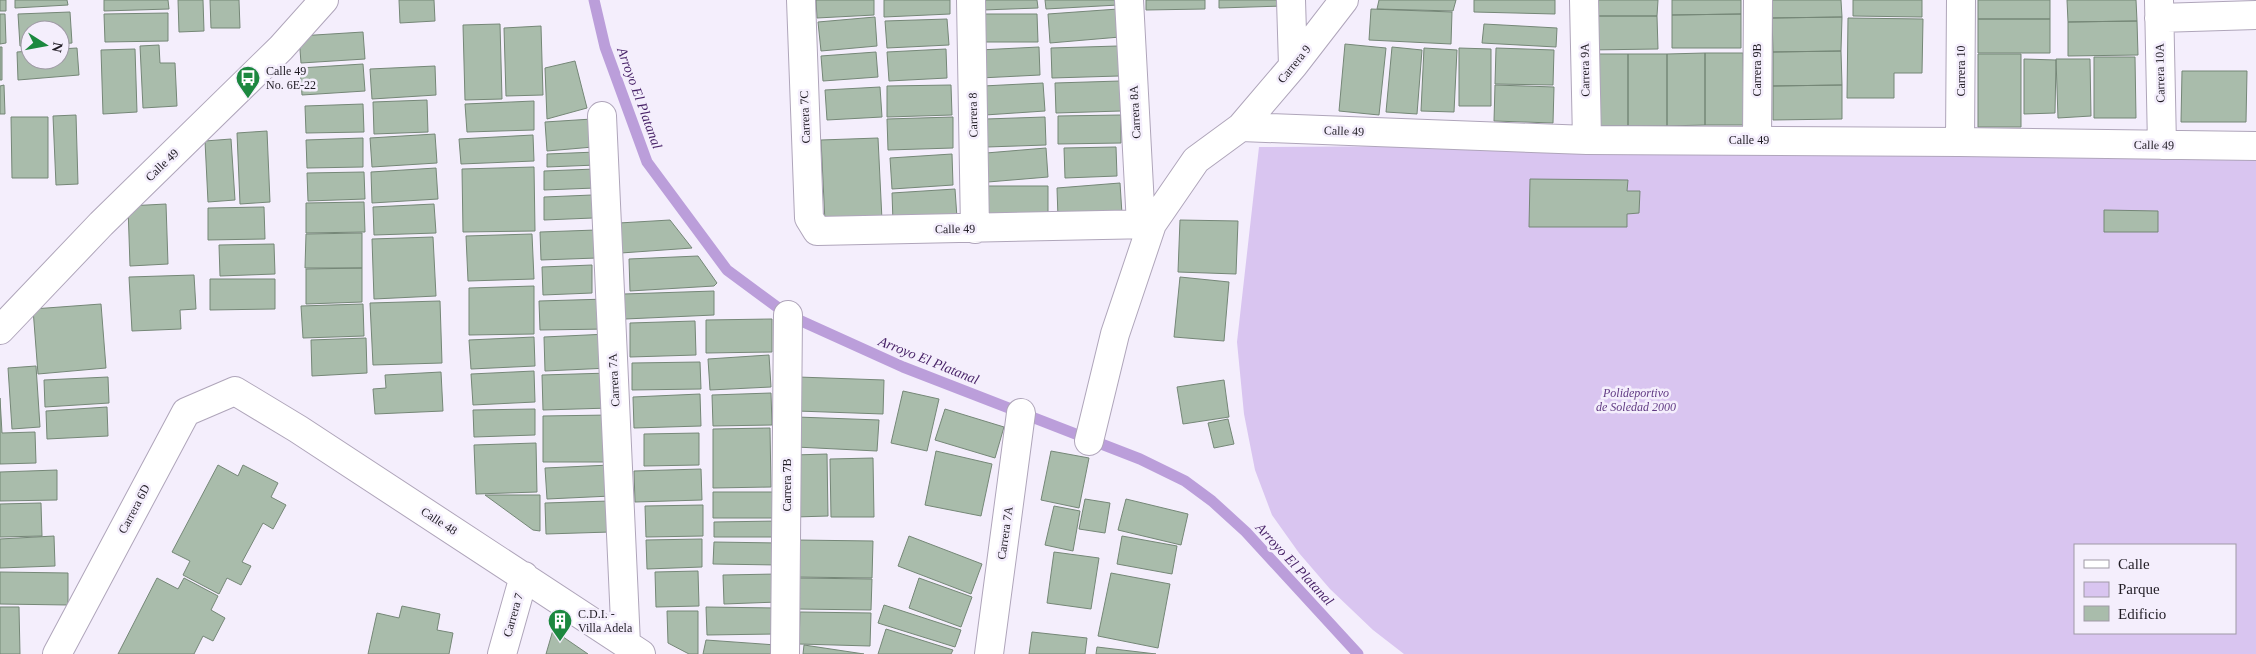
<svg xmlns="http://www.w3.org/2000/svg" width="2256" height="654" font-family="Georgia,serif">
<rect width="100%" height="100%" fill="#f4eefc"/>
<path fill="#d9c5f0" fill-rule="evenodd" d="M1585,145L2256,155V654H1404L1373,630L1330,589L1299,553L1272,515L1255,470L1244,414L1237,342L1259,147ZM2075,545H2235V633H2075Z"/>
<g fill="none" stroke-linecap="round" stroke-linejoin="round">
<path stroke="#bb9eda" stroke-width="11" d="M594,0L605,47L647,162L727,270L788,315L903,367L1140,459L1185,481L1212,501L1246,532L1358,654"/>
</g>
<path fill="#a9bcab" stroke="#758777" d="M0,0H6V11H0Z
M15,0H67L68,5L15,8Z
M104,0H168L169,9L104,11Z
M178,0H203L204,31L179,32Z
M210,0H239L240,28H211Z
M399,0H434L435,21L400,23Z
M816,0H874V15L817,18Z
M884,0H950V14L884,17Z
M983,0H1037L1038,8L983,10Z
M1045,0H1118V5L1046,9Z
M1146,0H1205V9L1146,10Z
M1219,0H1283V6L1219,8Z
M1379,0H1456L1453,11L1377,9Z
M1474,0H1555V14L1474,12Z
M1589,0H1658L1657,16H1589Z
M1672,0H1741V14L1672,15Z
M1772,0H1841L1842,17L1772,18Z
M1853,0H1922V17L1853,16Z
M1978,0H2050V19H1978Z
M2067,0H2136L2137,21L2068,22Z
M1118,9L1120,37L1050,43L1048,14Z
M1371,9L1452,12L1451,44L1369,40Z
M70,12L72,43L60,44V30H30V45L20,46L18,14Z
M168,13V41L105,42L104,14Z
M0,14H5L6,43L0,44Z
M980,14H1037L1038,42H980Z
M1741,14V48H1672V15Z
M1589,16H1657L1658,49L1589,50Z
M875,17L877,46L821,51L818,22Z
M1842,17L1841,51L1773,52L1772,18Z
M1848,18L1923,19L1922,73H1894V98H1847Z
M947,19L949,45L887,48L885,21Z
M1978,19H2050V53H1978Z
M2137,21L2138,55L2068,56V22Z
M500,24L502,99L465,100L463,25Z
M1484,24L1557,28L1556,47L1482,43Z
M541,26L543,95L506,96L504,28Z
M363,32L365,59L301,63L299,36Z
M1345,44L1386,48L1379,115L1339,111Z
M159,45L160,63H175L177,106L143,108L140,46Z
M1118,46L1119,76L1052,78L1051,48Z
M0,47H2V80H0Z
M1039,47L1040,75L980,78L979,50Z
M1392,47L1422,50L1417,114L1386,112Z
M77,48L79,75L18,80L17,52L30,51V60H60V49Z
M1424,48L1457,50L1454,112L1421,111Z
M1459,48L1491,49V106H1459Z
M1496,48L1554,50L1553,85L1495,84Z
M135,49L137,112L103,114L101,50Z
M946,49L947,78L889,81L887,52Z
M1841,51L1842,85L1773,86V52Z
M876,52L878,77L823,81L821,56Z
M1705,53H1743L1744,125H1705Z
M1705,53V125L1667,126V54Z
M1590,54H1628V126H1591Z
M1628,54H1667V126H1628Z
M1978,54H2021V127H1978Z
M2094,57H2135L2136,118H2094Z
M2024,59L2056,60L2055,113L2024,114Z
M2056,59H2090L2091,116L2058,118Z
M575,61L587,108L547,119L545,68Z
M363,64L365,91L302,95L300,68Z
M435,66L436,95L372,99L370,69Z
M2182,71H2247L2246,122H2181Z
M1120,81L1121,111L1056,113L1055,83Z
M1043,83L1045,111L985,115L983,86Z
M4,85L5,114H0V86Z
M951,85L952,115L887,117V86Z
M1495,85L1554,87L1553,123L1494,121Z
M1842,85V119L1773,120V86Z
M880,87L882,117L827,120L825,90Z
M427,100L428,132L374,134L373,102Z
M534,101V130L467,132L465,104Z
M363,104L364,132L306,133L305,106Z
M76,115L78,184L56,185L53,116Z
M1121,115V143L1058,144V116Z
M11,117H48V178H12Z
M953,117V148L888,150L887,119Z
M1045,117L1046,145L987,147L986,119Z
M592,119L593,147L547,151L545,122Z
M267,131L270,202L240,204L237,133Z
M435,134L437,163L372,167L370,138Z
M533,135L534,161L461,164L459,139Z
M363,138V167L307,168L306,140Z
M878,138L882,220L825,222L821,140Z
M231,139L235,200L208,202L205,141Z
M1116,147L1117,176L1065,178L1064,148Z
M1046,148L1048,177L988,182L986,153Z
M596,152V165L547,167V154Z
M952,154L953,185L892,189L890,158Z
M534,167L535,231L463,232L462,169Z
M436,168L438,199L372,203L371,172Z
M595,169V188L544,190V171Z
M364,172L365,199L308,201L307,173Z
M1530,179L1628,180L1627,191H1640L1639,213L1627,214V227H1529Z
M1120,183L1122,214L1058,218L1057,188Z
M988,186H1048V214L987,215Z
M955,189L957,218L893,222L892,193Z
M592,195L593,218L544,220V197Z
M364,202L365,232L306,233V203Z
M166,204L168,264L130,266L128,206Z
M434,204L436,233L374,235L373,207Z
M264,207L265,239L208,240V208Z
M2104,210L2158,211V232H2104Z
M670,220L692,248L621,253L619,223Z
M1180,220L1238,221L1236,274L1178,272Z
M596,230L597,258L541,260L540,232Z
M362,233V268H305L306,234Z
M532,234L534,279L468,281L466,236Z
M433,237L436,296L374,299L372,239Z
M274,244L275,274L220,276L219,245Z
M698,256L717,283L714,286L630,291L629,259Z
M592,265V293L543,295L542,267Z
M362,268V302L306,304V269Z
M194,275L196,309L180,310L181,329L132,331L129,277Z
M1180,277L1229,282L1224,341L1174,337Z
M210,279H275V309L210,310Z
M534,286V334L469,335V288Z
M714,291V315L625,319L624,294Z
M607,299V329L540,330L539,301Z
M440,301L442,363L373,365L370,303Z
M101,304L106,368L38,374L33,309Z
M363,304L364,336L303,338L301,306Z
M772,319V352L706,353V320Z
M695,321L696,355L630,357V323Z
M608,334L609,368L545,371L544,337Z
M534,337L535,366L471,369L469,340Z
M366,338L367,373L312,376L311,340Z
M769,355L771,387L710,390L708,359Z
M700,362L701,389L632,390V363Z
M36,366L40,427L12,429L8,368Z
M534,371L535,402L473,405L471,374Z
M441,372L443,411L375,414L373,389L386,388L385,375Z
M609,373L610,408L543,410L542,375Z
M108,377L109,403L45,407L44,380Z
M798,377L884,380L883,414L797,411Z
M1224,380L1229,417L1183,424L1177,387Z
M903,391L939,399L927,451L891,443Z
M771,393L772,425L713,426L712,395Z
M700,394L701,426L634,428L633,397Z
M0,398L2,433L35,432L36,463L0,464Z
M107,407L108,436L47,439L46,411Z
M535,409V435L474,437L473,410Z
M945,409L1004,427L995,458L935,440Z
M610,415L611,462H543V416Z
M797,417L879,420L877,451L796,447Z
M1228,419L1234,444L1214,448L1208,423Z
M770,428L771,487L713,488V429Z
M699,433V465L644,466V434Z
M536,443L537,492L476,494L474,445Z
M936,451L992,464L981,516L925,505Z
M1051,451L1089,458L1079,508L1041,500Z
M827,454L828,516L795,517L794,455Z
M873,458L874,517H831L830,459Z
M218,465L238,476L243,465L278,483L271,497L286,505L273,529L263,523L242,562L251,566L241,585L227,578L219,594L183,575L190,561L172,552Z
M610,465L611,496L547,499L545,468Z
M701,469L702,500L635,502L634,471Z
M57,470V500L0,501V472Z
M713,492H775V518H713Z
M485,495H540V531L533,530Z
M1085,499L1110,503L1105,533L1079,529Z
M1126,499L1188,514L1181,545L1118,530Z
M609,501L610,532L546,534L545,503Z
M41,503L42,536L0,537V504Z
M703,505V536L646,537L645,506Z
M1054,506L1080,511L1073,551L1045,545Z
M779,521V537H714V522Z
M54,536L55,566L0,568V539Z
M909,536L982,564L971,594L898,566Z
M1122,536L1177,546L1172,574L1117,564Z
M702,539V567L647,569L646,540Z
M796,540L873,541L872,578L795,577Z
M714,542L778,543V565L713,564Z
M1054,552L1099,558L1091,609L1047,603Z
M698,571L699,606L656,607L655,572Z
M0,572L68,573V605L0,604Z
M1111,573L1170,584L1158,648L1098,636Z
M777,574L778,602L724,604L723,575Z
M157,578L178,589L184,578L218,596L211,610L225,618L213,641L203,636L194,654H118Z
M798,578L872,579L871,610L797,609Z
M919,578L972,597L961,627L909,608Z
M884,605L961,630L955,647L878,623Z
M402,606L440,614L437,630L453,633L449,654H368L377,613L399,618Z
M0,607H19L20,654H0Z
M706,607L775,608V634L707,635Z
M667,611H698V654H689L668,643Z
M800,612L871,613L870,646L799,644Z
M886,629L953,650L951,654H878Z
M553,630L588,654H546Z
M1032,632L1087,638L1085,654H1029Z
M706,640L776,645L774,654H703Z
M804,645L864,654H803Z
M1097,647L1156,654H1096Z"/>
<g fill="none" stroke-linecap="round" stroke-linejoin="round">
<defs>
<path id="minor" d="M801,0L809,218L817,231L1152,224
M971,0L975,229
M1129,0L1141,225
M1291,0L1293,66
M1584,0L1587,140
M2159,0L2162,145
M2159,18L2256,15
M602,116L626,644
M1241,127L1587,140L1960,142L2256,146
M1757,140L1758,0
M1960,142L1961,0
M0,330L101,224L281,48L324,0
M1089,441L1115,334L1152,224L1196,160L1241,127L1293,66L1344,0
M57,654L186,412L235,391L298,429L641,654
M502,654L524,576
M785,654L788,315
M989,654L1021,413"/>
</defs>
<use href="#minor" stroke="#afa5ba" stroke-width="30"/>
<use href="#minor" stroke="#fff" stroke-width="28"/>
</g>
<defs>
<symbol id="bus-pin" viewBox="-11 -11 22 30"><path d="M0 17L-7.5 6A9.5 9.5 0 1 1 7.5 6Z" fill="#1c883f" stroke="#f4eefc"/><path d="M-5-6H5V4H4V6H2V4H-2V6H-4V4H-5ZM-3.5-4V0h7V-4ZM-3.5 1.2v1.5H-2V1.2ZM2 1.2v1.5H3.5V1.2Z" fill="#fff"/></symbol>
<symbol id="building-pin" viewBox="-11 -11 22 30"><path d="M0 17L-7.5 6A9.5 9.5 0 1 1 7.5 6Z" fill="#1c883f" stroke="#f4eefc"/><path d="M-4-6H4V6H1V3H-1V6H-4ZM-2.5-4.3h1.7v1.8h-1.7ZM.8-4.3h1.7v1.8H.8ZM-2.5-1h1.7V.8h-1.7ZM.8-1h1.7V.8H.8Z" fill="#fff"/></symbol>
</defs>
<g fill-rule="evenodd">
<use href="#bus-pin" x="234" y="64" width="28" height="38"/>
<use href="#building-pin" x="546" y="607" width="28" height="38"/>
</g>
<g text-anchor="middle" stroke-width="5" stroke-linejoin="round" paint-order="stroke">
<g font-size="12" fill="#1f1b23" stroke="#f4eefc">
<text transform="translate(1294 64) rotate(-51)" y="4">Carrera 9</text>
<text transform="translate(1585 70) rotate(-91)" y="4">Carrera 9A</text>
<text transform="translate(1757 70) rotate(-90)" y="4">Carrera 9B</text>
<text transform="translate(1961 71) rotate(-90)" y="4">Carrera 10</text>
<text transform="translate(2160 73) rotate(-91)" y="4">Carrera 10A</text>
<text transform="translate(1135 112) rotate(-93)" y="4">Carrera 8A</text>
<text transform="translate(973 115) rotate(-91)" y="4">Carrera 8</text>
<text transform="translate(805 117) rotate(-92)" y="4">Carrera 7C</text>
<text transform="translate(1344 131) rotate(2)" y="4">Calle 49</text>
<text x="1749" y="144">Calle 49</text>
<text transform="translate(2154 145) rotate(1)" y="4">Calle 49</text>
<text transform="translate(162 165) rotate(-44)" y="4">Calle 49</text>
<text transform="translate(955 229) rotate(-1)" y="4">Calle 49</text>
<text transform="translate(614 380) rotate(-93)" y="4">Carrera 7A</text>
<text transform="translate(787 485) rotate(-90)" y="4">Carrera 7B</text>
<text transform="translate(134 509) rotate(-62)" y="4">Carrera 6D</text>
<text transform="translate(439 521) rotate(33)" y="4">Calle 48</text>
<text transform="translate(1005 533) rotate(-82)" y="4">Carrera 7A</text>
<text transform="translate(513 615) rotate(-74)" y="4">Carrera 7</text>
</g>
<g font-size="12" fill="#1f1b23" stroke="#f4eefc" text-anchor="start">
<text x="266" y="75">Calle 49<tspan x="266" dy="14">No. 6E-22</tspan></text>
<text x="578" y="618">C.D.I. -<tspan x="578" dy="14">Villa Adela</tspan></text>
</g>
<g font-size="12" font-style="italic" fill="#603a83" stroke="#f4eefc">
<text x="1636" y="397">Polideportivo<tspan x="1636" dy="14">de Soledad 2000</tspan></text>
</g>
<g font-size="14" font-style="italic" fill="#451f65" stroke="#f4eefc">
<text transform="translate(640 98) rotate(70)" y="5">Arroyo El Platanal</text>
<text transform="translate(929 360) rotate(22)" y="5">Arroyo El Platanal</text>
<text transform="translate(1295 564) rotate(47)" y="5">Arroyo El Platanal</text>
</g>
</g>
<rect x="2074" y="544" width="162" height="90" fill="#f4eefc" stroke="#9f9aa5"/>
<rect x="2084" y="560" width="25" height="8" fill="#ffffff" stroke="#9f9aa5"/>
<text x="2118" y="569" font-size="15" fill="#1f1b23">Calle</text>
<rect x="2084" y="582" width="25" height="15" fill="#d9c5f0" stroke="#9f9aa5"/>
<text x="2118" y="594" font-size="15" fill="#1f1b23">Parque</text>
<rect x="2084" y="606" width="25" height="15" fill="#a9bcab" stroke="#9f9aa5"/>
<text x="2118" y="619" font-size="15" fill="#1f1b23">Edificio</text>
<g transform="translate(45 45) rotate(101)"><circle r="24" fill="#f4eefc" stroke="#9f9aa5"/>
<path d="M0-4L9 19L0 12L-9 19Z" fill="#1c883f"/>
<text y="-8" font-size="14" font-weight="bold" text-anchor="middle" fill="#1f1b23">N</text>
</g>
</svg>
